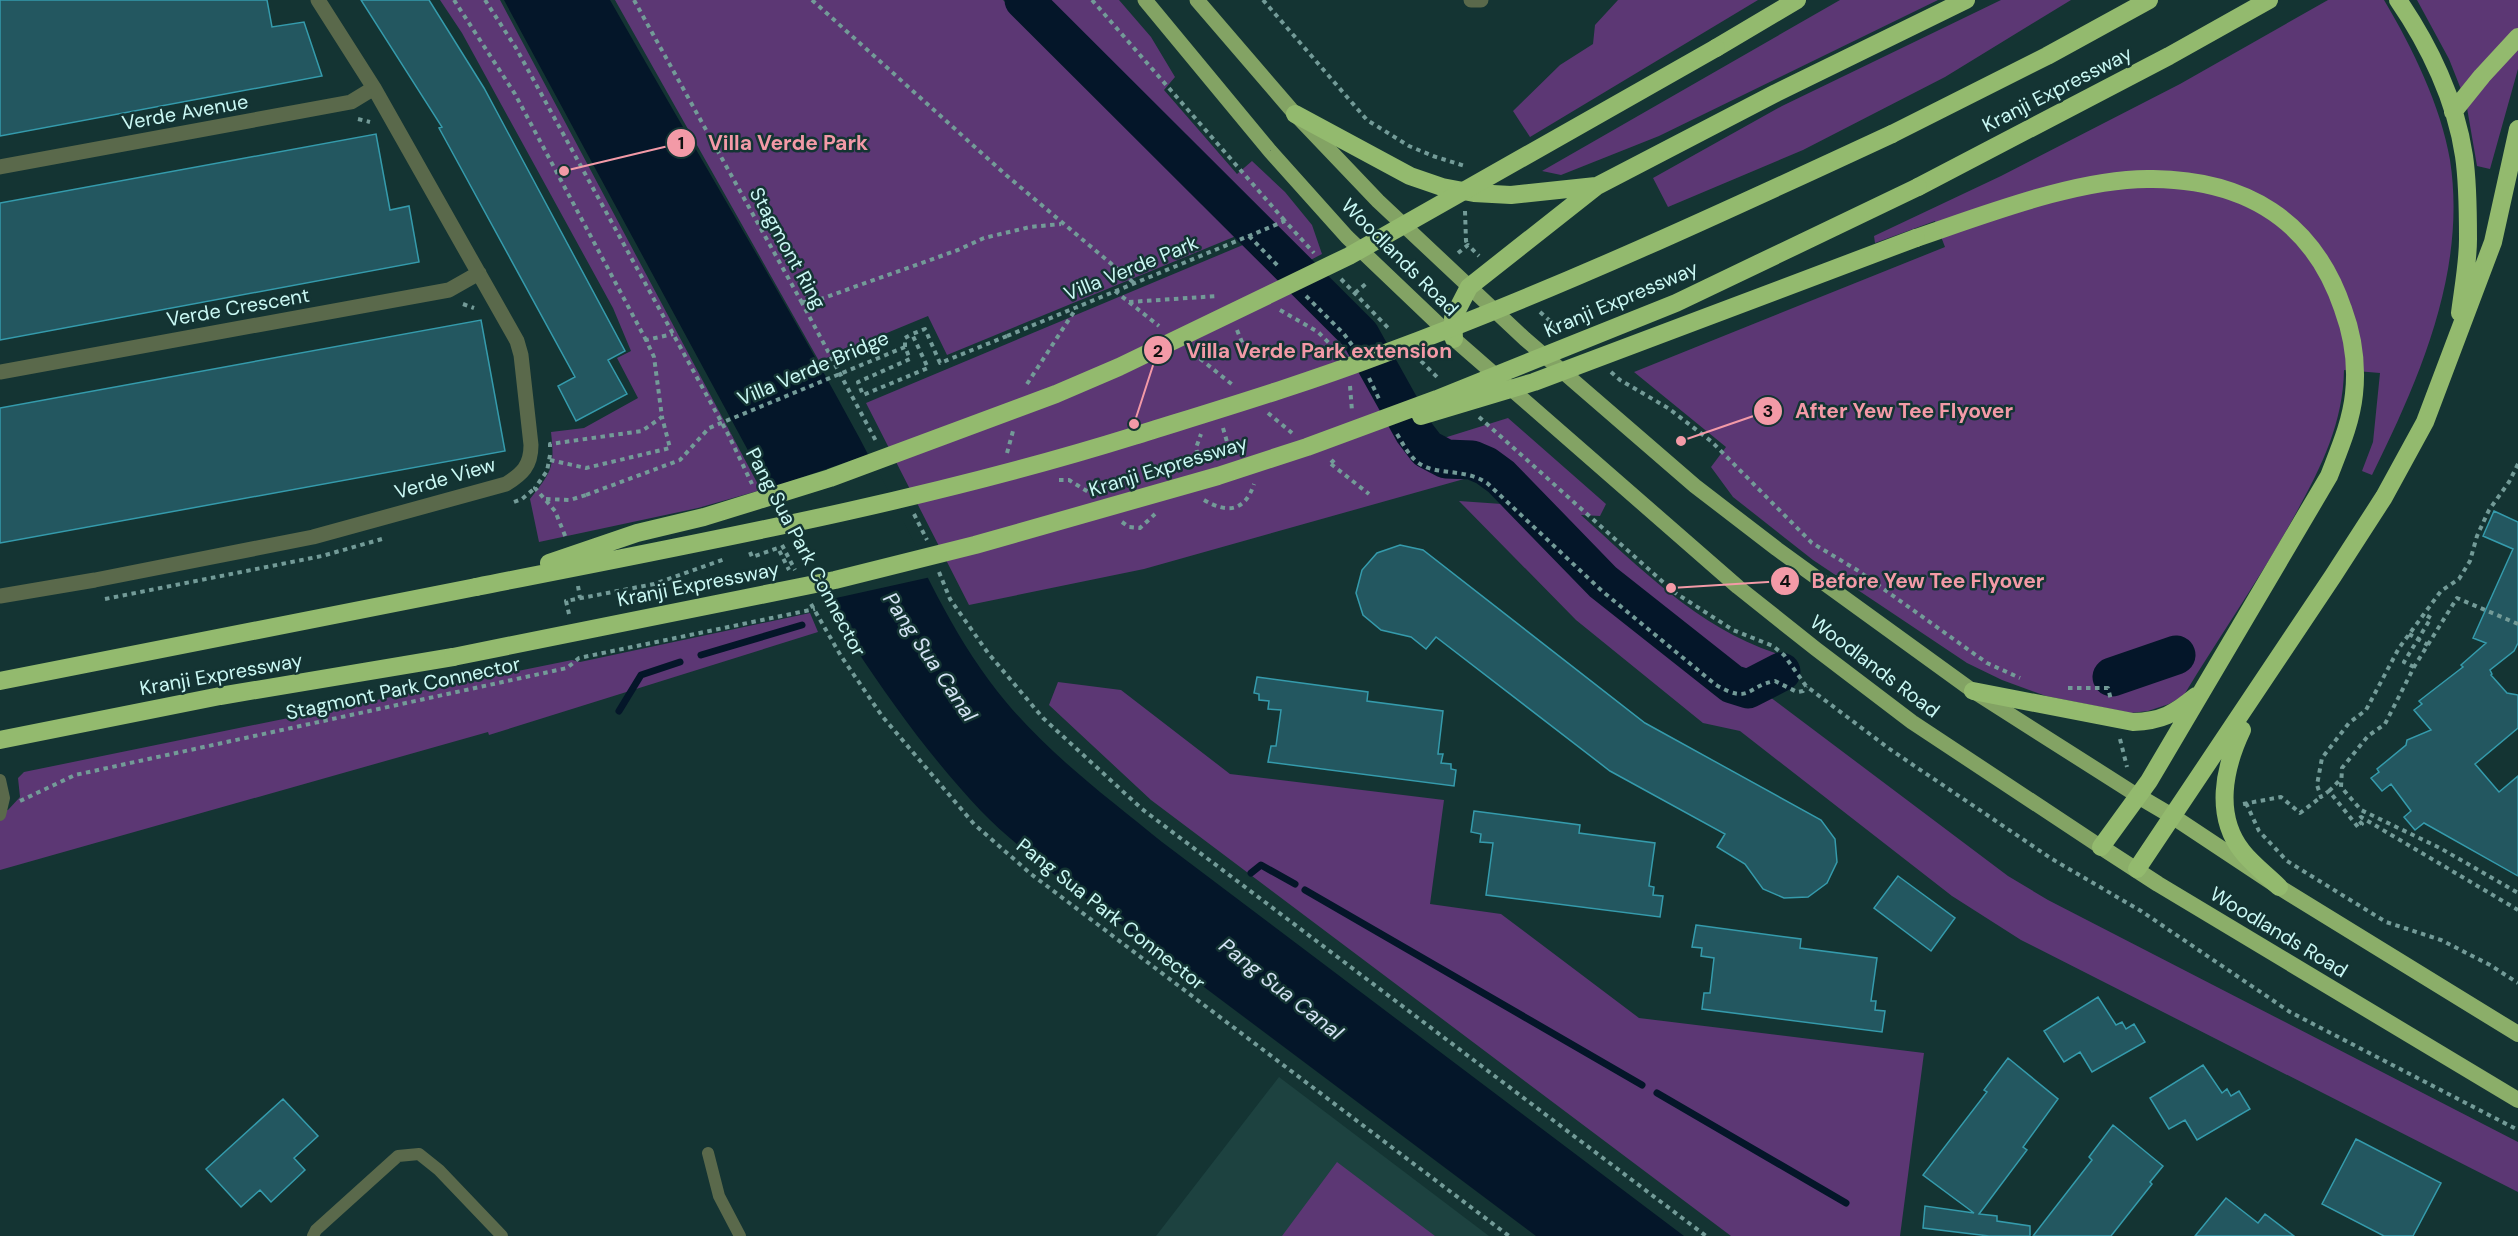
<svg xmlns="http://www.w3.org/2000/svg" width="2518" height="1236" font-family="'DM Sans',sans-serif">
<rect width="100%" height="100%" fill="#143433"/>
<path fill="#1d4240" d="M1279,1077L1489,1236H1156Z"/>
<path fill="#5c3774" d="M440,0H500L761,490L698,508L539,542L530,499C552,471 555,467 551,432L584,428L638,398L617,358L631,351L613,308L462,33Z
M615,0H1003L1241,234L947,355L928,316L819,361Z
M1038,0H1119L1151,37L1175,77L1164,90L1237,174L1252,161L1285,192L1312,225L1322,254L1301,265Z
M1618,0H1758L1530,137L1513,111L1560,65L1593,44L1595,25Z
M1840,0H1938L1659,136L1561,175L1542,171Z
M2001,0H2071L1945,77L1803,150L1668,207L1653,178L1782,106Z
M2328,0H2384C2412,47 2441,106 2450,160C2467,270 2420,378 2372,475L2362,471L2373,442L2380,373L2344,370C2343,428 2317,475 2290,524C2257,583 2219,637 2184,695L2169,704L2148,711L2131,713L2046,696L2002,680L1967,663L1813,560L1733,497L1711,467L1726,447L1634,372L1945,247L1935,221L1875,243L1874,236L2001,176L2180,84Z
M2417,0H2518V69L2490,169L2477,166L2466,102L2449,59Z
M1250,242L1350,343L1404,446L1422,467L1439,474L1464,479L1144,569L969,605L866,403Z
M1508,418L1606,504L1600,516L1581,515C1640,568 1698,627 1775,653L1777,657L1739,675L1724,672L1609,575L1506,471L1488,457L1446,450L1431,442Z
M1459,501L1502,504L1600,598L1717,692L1749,701L1766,694L2008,876L2048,900L2518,1142V1192L2021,940L1952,896L1740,731L1703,723L1576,620Z
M810,613L818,632L489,735L488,732L0,870V811L8,810L20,797L18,778L24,772L572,660L580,662Z
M1058,682L1121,690L1230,774L1444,800L1430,904L1501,914L1639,1018L1924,1053L1900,1236H1731L1151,800L1049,705Z
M1337,1162L1435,1236H1282Z"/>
<path fill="#041629" d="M504,0H610C693,146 780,291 860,439C907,528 941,624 1006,702C1050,755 1108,798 1162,842L1684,1236H1536L1040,864C1020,846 999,830 981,811C933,760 892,704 854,646Z"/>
<path fill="#143433" d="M870,454L931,577L827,600L765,490Z"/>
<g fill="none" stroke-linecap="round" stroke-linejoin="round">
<path stroke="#041629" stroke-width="7" d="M701,655L802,625
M619,711L641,675L680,662
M1251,873L1261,865L1295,884
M1305,890L1642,1085
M1657,1093L1846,1203"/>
<path stroke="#041629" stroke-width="39" d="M1024,0L1360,335L1414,432L1427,449L1446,459L1472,460L1486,466L1501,477L1603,582L1732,684L1748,689L1781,672
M2112,677L2176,655"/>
</g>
<path fill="#235760" stroke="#359bac" stroke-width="1.5" d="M0,0H267L272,27L304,22L322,76L0,136Z
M361,0H429L484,88L625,351L608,360L627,394L576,421L558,386L575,377L439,128L442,127Z
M376,134L390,210L409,206L419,262L0,340V203Z
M481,320L505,451L0,543V408Z
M2494,511L2518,522V643L2514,651L2490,670L2492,674L2491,675L2507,693L2518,695V728L2475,764L2499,792L2518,776V876L2424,823L2415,830L2404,817L2411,811L2391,784L2382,791L2371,778L2379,772L2377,769L2406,745L2407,740L2431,730L2414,710L2422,704L2419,701L2463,667L2461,665L2486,643L2473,638L2513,549L2483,536Z
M1400,545L1423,550L1645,723L1821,820L1835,839L1837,862L1827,883L1808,897L1784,898L1763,889L1745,864L1717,847L1725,834L1610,771L1436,637L1426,649L1411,637L1381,630L1363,615L1356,593L1362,570L1377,553Z
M1257,677L1368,692L1367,701L1443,711L1438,754H1443L1441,763L1451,764V769L1456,770L1454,786L1268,762L1271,746H1276L1281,710L1268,709L1269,701L1259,700V694L1254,693Z
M1474,811L1580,825L1579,833L1655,843L1649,886L1654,887L1653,895L1663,896L1660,917L1486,895L1493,843L1480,842L1481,834L1471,832Z
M1898,876L1955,918L1931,951L1874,908Z
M1696,925L1801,939L1800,948L1877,958L1871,1001H1876L1875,1010L1885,1011L1882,1032L1702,1009L1704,993H1710L1714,958L1701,956L1702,948L1692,947Z
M2098,997L2116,1025L2122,1022L2126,1029L2134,1024L2145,1042L2092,1072L2080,1052L2064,1062L2044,1031Z
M2008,1058L2058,1099L2023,1147L2027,1150L1979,1214L1997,1216V1221L2030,1226V1236H1989L1923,1228L1925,1206L1974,1213L1923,1175L1987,1092L1984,1090Z
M2203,1065L2222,1093L2227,1089L2231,1096L2239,1091L2250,1109L2197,1140L2185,1120L2169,1129L2150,1098Z
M283,1099L318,1136L294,1158L305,1170L271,1202L260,1190L241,1207L206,1169Z
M2113,1125L2163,1166L2150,1182L2152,1184L2111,1236H2033L2092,1160L2089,1157Z
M2356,1139L2441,1183L2413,1236H2384L2322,1204Z
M2226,1198L2258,1223L2265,1214L2294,1236H2195Z"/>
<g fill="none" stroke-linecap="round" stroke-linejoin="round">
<path stroke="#739b98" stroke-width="4" stroke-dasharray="4.5 4.5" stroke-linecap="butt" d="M454,0L515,94L646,340
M485,0L516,48L728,434L752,484
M634,0L801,301
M812,0L1006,175L1134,283
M1092,0L1285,221
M1263,0L1367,120L1409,146L1433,156L1465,166
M358,119L370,122
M1465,211L1466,241L1468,245
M1249,236L1280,268
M1458,253L1468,245L1479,256
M1341,279L1390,330
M1115,291L1159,326
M1355,293L1368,282
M1306,296L1344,334L1352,345
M801,301L876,441
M802,302L815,301L958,250L984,238L1030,227L1061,224
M1129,302L1218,296
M463,304L474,308
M1280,310L1318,332L1337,351
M1540,312L1559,329
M1237,330L1244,347L1255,354
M1007,336L1285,221L1314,253
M905,347V338L912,334
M1193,353L1234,386
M1421,361L1439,379
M1611,372L1620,380L1668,408L1712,442L1812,543L1857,570L1987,663L2020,678
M1369,378L1380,401
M1027,384L1077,307
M1350,386L1352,411
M1268,413L1292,433
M1479,417L1674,592L1733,630L1773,646L1784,655L1806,686L1891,750L2052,859L2141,911L2290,1012L2518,1130
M1223,428L1230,452
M1397,434C1403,444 1408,454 1416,461C1435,477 1463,467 1487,483L1602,591L1716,685C1751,705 1746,686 1775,681L1797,692L1803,691L1806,686
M550,447V444L642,431L662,417L654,357L646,340L673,334
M1007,453L1013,431
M550,455L547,471L535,488L555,511L566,538
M550,460L586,468L670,448L662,417
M1200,463L1196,448L1201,434
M1331,463L1337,457
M1331,464L1369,494
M2518,464L2509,482L2489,510L2477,536L2470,561L2459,579L2441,591L2424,614L2399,648L2366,710L2349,723L2322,758L2317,785L2321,797L2329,791L2358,827L2362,824L2358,820L2361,817L2518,910
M1059,480H1069L1090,493
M546,499L570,500L586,495
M1204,500C1228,514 1245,511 1254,484
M514,502L522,499L535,488
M914,514L927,540
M1122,522L1129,527L1140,528L1155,514
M782,545L795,570
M750,552L752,557L778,548L789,570
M939,572L950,599L988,653L1043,718L1142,809L1706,1236
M578,586L580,598
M105,599L322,556L382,539
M811,604L841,656L882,716L974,824L1031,874L1509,1236
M569,614L566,601L654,584L725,559
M2518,624L2457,598L2414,667L2385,724L2368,736L2342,768L2341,787L2361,810L2440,848L2518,893
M2409,634L2428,645
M2068,688H2108L2111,700
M2120,739L2127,767
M2329,791L2341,779
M20,801L75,775L567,668L579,658L815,609
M2246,803L2259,831L2287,861L2386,922L2441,940L2490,965L2518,983
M2243,804L2281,797L2300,813L2321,797"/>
<path stroke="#5a694b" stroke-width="12" d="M0,780L4,798L0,815
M708,1153L719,1196L740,1236
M313,1236L316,1230L398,1156L419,1154L439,1170L502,1236"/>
<path stroke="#5a694b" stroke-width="15" d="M1471,0H1481
M0,167L351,102L374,88
M0,372L449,290L479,273
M0,596L95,580L313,537L506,484C522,474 531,466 531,445L521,355L517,341L374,88L318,0"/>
<path stroke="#83a364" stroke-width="15" d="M1145,0L1270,151L1347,237L1454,339L1738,587L1816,649L1912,722L2101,847
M1197,0L1295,114L1378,201L1525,339L1695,486L1777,549L1973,691L2138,796"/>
<path stroke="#8bae69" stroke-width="16" d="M2138,796L2172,816L2279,887L2518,1034
M2101,847L2158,884L2518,1100"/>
<path stroke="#93ba6e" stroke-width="18" d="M2398,0C2429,45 2456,101 2464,156C2468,183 2468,212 2468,239C2468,263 2463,289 2460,313
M1716,48L1797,0
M2453,112L2482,76L2518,37
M1295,114L1410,176L1442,187L1474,193L1511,195L1596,186
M1892,134L2047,56L2149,0
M1918,187L2169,56L2269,0
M1916,238C1984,215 2081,177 2153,179C2245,180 2313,220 2343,309C2353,336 2357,366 2354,394C2351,423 2339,450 2329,476L2149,781L2101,847
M1454,339L1453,318L1469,287L1597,186L1776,93L1966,0
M0,681L476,587
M1973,691L2133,722C2162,721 2174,714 2196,696
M2242,730C2224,768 2214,815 2242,851C2252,864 2267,875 2279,887
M0,740L220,696L453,657
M2137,869L2333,576L2384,497L2425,422L2493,242L2518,129"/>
<path stroke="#739b98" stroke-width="4" stroke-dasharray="4.5 4.5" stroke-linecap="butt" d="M586,495L680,460L709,428L905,347L910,359L858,382L863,395L928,368L912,334L925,329L940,363L1007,336
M2414,667L2404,662L2431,618L2424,614"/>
<path stroke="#93ba6e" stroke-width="18" d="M1421,416L1534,382L1916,238
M549,563L637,533L704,517L830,478L1056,394L1119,367L1349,256L1716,48
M476,587C697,543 919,503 1134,436C1217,410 1301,385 1383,354C1556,290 1724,212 1892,134
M453,657L835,580L975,545L1218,476L1307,447L1437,399L1676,303L1918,187"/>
</g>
<g text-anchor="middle" stroke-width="5" stroke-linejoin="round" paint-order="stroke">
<g font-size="20" fill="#caf8f4" stroke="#143433">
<text transform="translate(2057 89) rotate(-27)" y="7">Kranji Expressway</text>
<text transform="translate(185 112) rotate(-10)" y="7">Verde Avenue</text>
<text transform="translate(788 248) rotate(61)" y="7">Stagmont Ring</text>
<text transform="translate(1400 257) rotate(45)" y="7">Woodlands Road</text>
<text transform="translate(1131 268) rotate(-22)" y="7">Villa Verde Park</text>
<text transform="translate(1621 299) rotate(-23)" y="7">Kranji Expressway</text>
<text transform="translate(238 307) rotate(-10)" y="7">Verde Crescent</text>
<text transform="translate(813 368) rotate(-23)" y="7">Villa Verde Bridge</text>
<text transform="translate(1168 466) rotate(-17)" y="7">Kranji Expressway</text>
<text transform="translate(445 478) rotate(-16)" y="7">Verde View</text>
<text transform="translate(806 552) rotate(62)" y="7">Pang Sua Park Connector</text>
<text transform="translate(698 584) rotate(-11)" y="7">Kranji Expressway</text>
<text transform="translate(1875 666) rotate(37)" y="7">Woodlands Road</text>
<text transform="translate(221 674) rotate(-10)" y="7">Kranji Expressway</text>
<text transform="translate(403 688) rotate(-12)" y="7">Stagmont Park Connector</text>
<text transform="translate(1111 914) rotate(38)" y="7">Pang Sua Park Connector</text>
<text transform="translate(2279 932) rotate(31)" y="7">Woodlands Road</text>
</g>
<g font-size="21" font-style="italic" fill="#d4e3f4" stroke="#143433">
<text transform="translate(930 657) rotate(56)" y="7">Pang Sua Canal</text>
<text transform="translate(1281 989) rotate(38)" y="7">Pang Sua Canal</text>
</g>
</g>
<path fill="none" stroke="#f39aa7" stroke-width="2" d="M564 171L681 143M1134 424L1158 350M1681 441L1768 411M1671 588L1785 581"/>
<g fill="#f39aa7" stroke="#143433" stroke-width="2">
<circle cx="564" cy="171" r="6"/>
<circle cx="1134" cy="424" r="6"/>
<circle cx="1681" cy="441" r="6"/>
<circle cx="1671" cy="588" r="6"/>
<circle cx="681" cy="143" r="15"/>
<circle cx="1158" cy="350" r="15"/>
<circle cx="1768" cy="411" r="15"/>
<circle cx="1785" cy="581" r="15"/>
</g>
<g font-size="18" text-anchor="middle" font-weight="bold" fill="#111">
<text x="681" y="149">1</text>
<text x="1158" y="357">2</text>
<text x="1768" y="417">3</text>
<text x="1785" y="587">4</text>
</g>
<g font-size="21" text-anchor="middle" font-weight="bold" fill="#f39aa7" stroke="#143433" stroke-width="5" stroke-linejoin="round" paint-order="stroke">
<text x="788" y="150">Villa Verde Park</text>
<text x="1319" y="358">Villa Verde Park extension</text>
<text x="1904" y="418">After Yew Tee Flyover</text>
<text x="1928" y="588">Before Yew Tee Flyover</text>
</g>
</svg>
